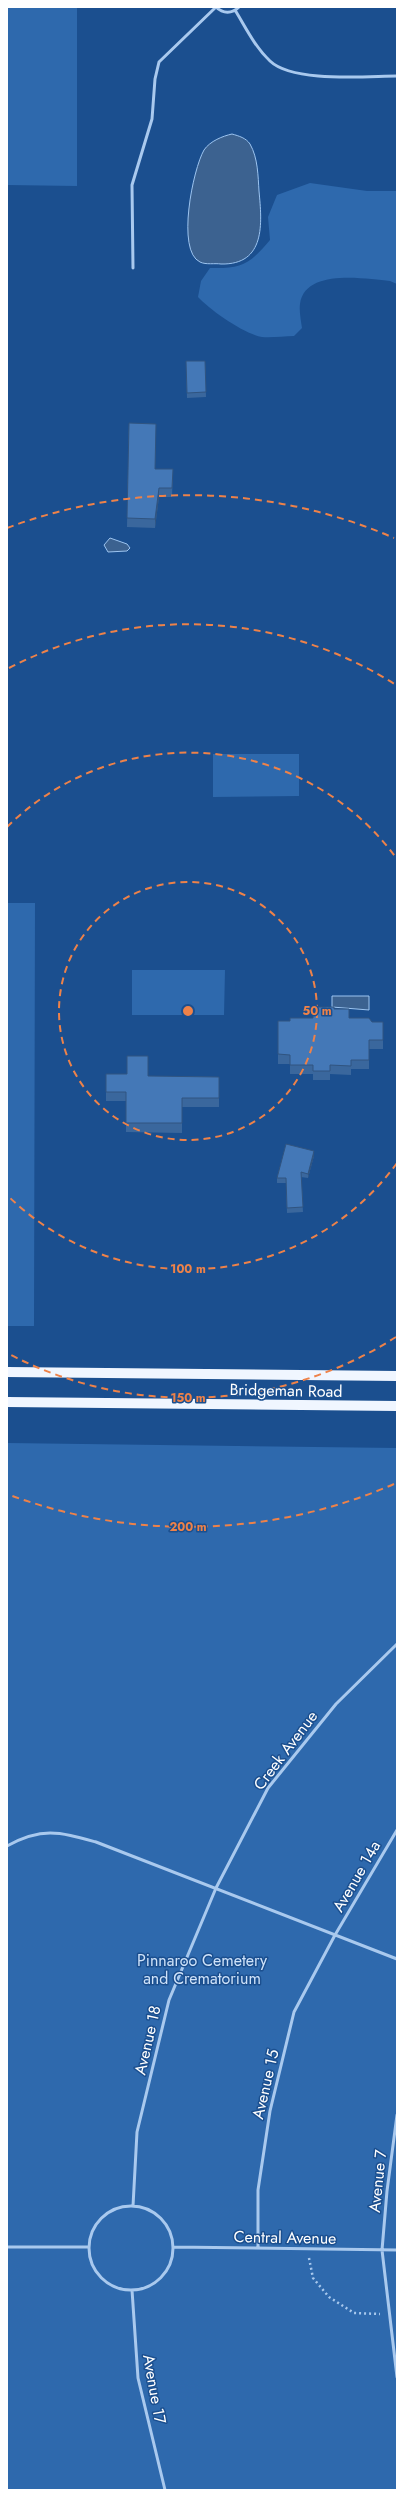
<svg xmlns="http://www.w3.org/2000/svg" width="404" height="2497" font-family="Jost,sans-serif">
<rect width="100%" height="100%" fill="#1b4f8f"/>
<path fill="#2e69ad" d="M7,7H77V186L7,185Z
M310,183L367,191H397V284L390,281C366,279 305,268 300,304C299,311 301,321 302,328L294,336C283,336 272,338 262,337C244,334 210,310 198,297L201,281L210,268C241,269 250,264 270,240L268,217L277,195Z
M213,754H299V796L213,797Z
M7,903H35L34,1326H7Z
M132,970H225L224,1015H132Z
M7,1443L397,1448V2490H7Z"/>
<path fill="#3c6290" stroke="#9cc4f0" d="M232,134C239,136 246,138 250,144C258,158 258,176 259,191C262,223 266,265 221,264C215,263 206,265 200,262C176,251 193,169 204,150C210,141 223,136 232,134Z
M110,538L127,544L130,548L127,551L108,552L104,545Z
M332,996H369V1010L332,1007Z"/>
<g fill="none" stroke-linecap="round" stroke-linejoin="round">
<path stroke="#a9c9ee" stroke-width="2.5" stroke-dasharray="2 3" stroke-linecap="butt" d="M309,2258L313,2278L329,2297L354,2313L380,2314"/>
<path stroke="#a9c9ee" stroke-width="3" d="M216,7C223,14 232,14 239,7
M235,10C246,28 255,47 270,61C293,83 367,76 397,76
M133,268L132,185L152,119L155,79L159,62L216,7
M7,1846C42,1827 59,1832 96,1842L397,1959
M397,2115L387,2191L382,2250L397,2377
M133,2206L137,2132L169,2000L216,1888L268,1788L336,1704L397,1644
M89 2248a42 42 0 1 1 84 0a42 42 0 1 1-84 0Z
M7,2247H89
M173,2247L397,2250
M258,2248V2190L270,2111L294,2012L335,1935L397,1830
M132,2290L138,2378L165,2490"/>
<path stroke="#f0f6ff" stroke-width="10" d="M7,1372L397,1376
M7,1402L397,1406"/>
</g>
<path fill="#3a679d" d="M186,361H205L206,397L187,398Z
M129,423L155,469H173L172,497H159L155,528L127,527Z
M334,1009L349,1018L372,1022H383V1049H369V1069H351V1075L330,1074V1080H313V1074H290V1064H278V1021H290L313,1018Z
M106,1074L148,1076L219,1077V1107H182V1133L126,1132V1101H106Z
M314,1156L308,1178L301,1177L303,1212L287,1213L286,1183H277V1178Z"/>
<path fill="#305480" d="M159,488V497L155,528V519Z
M314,1151V1156L308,1178V1174Z"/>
<path fill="#4478b7" stroke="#305480" d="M186,361H205L206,392L187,393Z
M129,423L156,424L155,469H173L172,488H159L155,519L127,518Z
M313,1007H334V1009H349V1018H369L372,1022H383V1040H369V1060H351V1066L330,1065V1071H313V1065H290V1055L278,1054V1021H290V1018H313Z
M127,1056H148V1076L219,1077V1098H182V1123H126V1092H106V1074H127Z
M286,1144L314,1151L308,1174L301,1172L303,1207L287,1208L286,1178H277Z"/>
<g fill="none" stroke="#ee8249" stroke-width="2" stroke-dasharray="7 5">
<circle cx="188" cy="1011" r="129"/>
<path d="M397 1163A258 258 0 0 1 7 1195M7 827A258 258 0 0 1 397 859"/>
<path d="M396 1337A387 387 0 0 1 9 1354M9 668A387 387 0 0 1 396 685"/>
<path d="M394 1484A516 516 0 0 1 7 1494M7 528A516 516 0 0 1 394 538"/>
</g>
<g text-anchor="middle" stroke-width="3" stroke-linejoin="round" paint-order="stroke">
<g font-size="16" fill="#fff" stroke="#1b4f8f">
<text transform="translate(286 1390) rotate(1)" y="6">Bridgeman Road</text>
<text transform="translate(285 1750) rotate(-53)" y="6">Creek Avenue</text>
<text transform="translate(356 1876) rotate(-60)" y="6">Avenue 14a</text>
<text transform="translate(147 2040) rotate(-77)" y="6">Avenue 18</text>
<text transform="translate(265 2084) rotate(-77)" y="6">Avenue 15</text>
<text transform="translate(377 2181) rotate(-84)" y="6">Avenue 7</text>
<text transform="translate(285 2237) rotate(1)" y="6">Central Avenue</text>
<text transform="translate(155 2389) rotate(80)" y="6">Avenue 17</text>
</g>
<g font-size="16" fill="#cfe3fa" stroke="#1b4f8f">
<text x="202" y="1966">Pinnaroo Cemetery<tspan x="202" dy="18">and Crematorium</tspan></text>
</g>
</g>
<circle cx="188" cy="1011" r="6" fill="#ee8249" stroke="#1b4f8f" stroke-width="2"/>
<g font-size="12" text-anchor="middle" font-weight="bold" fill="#ee8249" stroke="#1b4f8f" stroke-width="3" stroke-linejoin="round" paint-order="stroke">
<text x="317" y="1015">50 m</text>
<text x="188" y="1273">100 m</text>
<text x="188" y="1402">150 m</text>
<text x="188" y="1531">200 m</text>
</g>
<rect width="404" height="2497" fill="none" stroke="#ffffff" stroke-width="16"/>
</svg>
